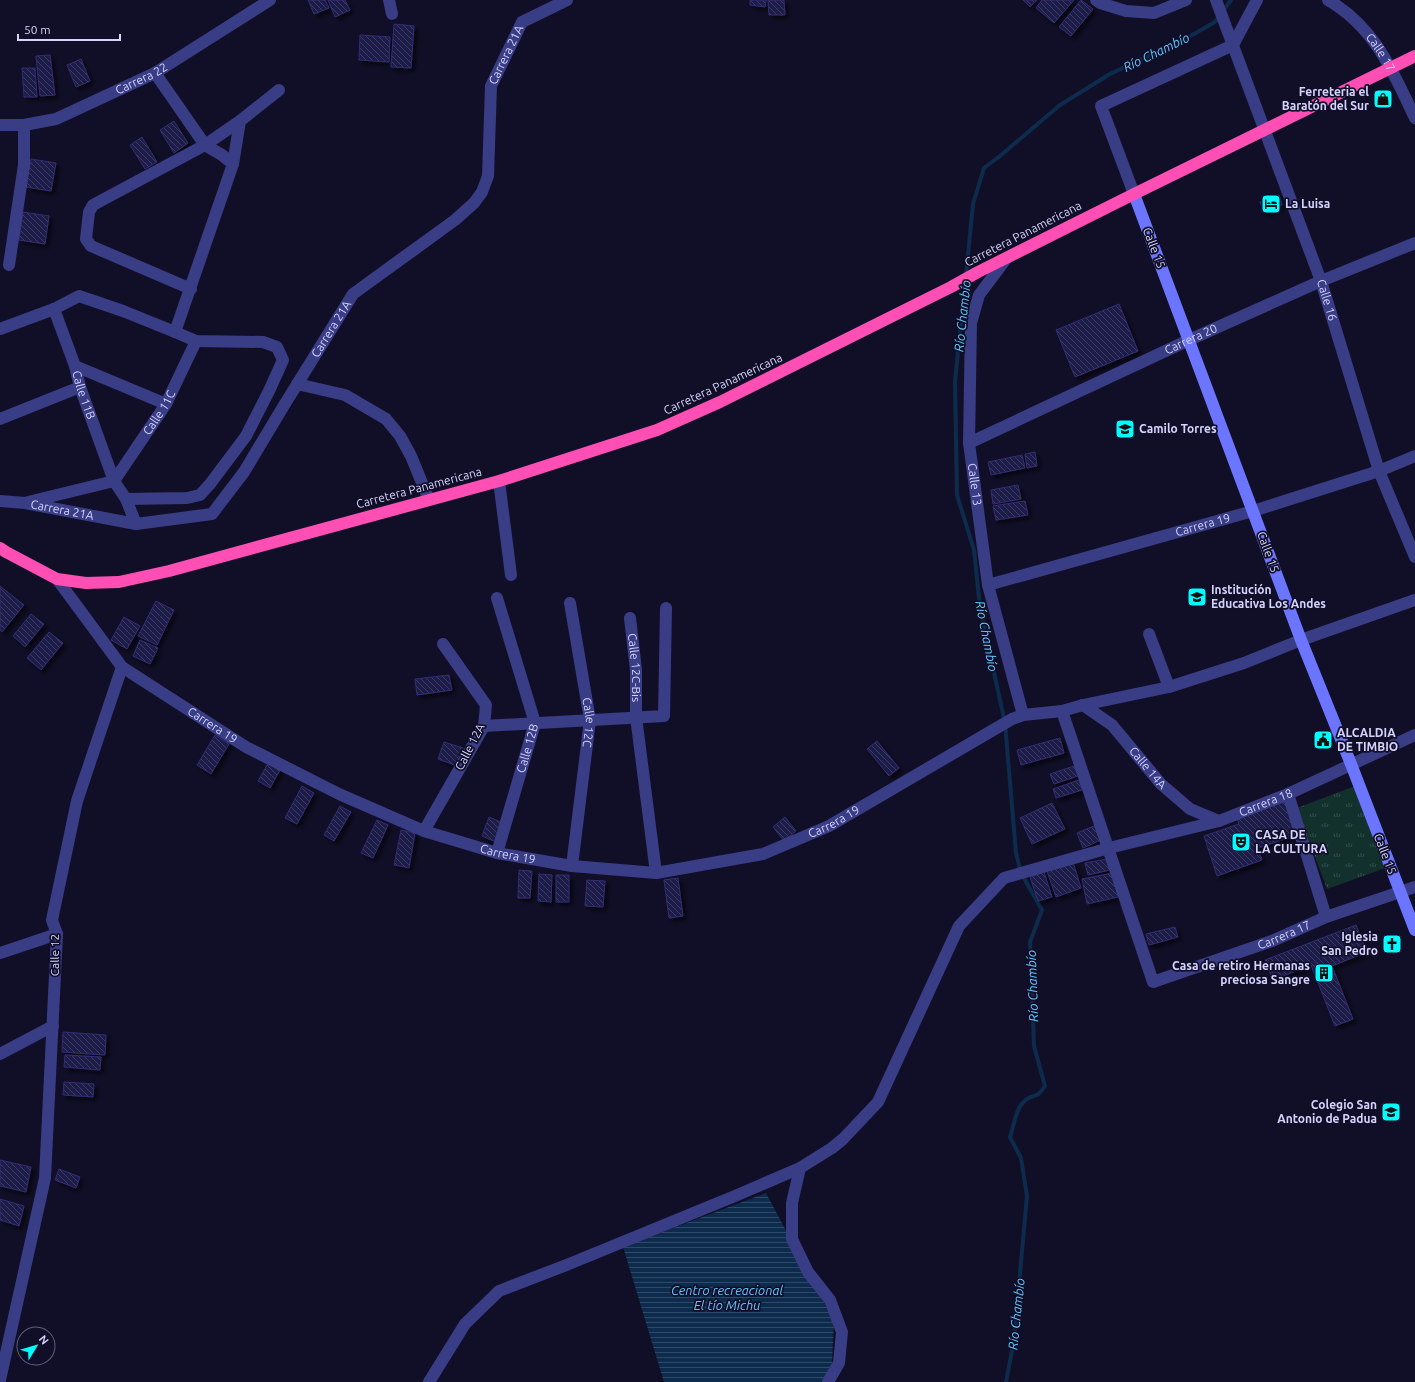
<svg xmlns="http://www.w3.org/2000/svg" width="1415" height="1382" font-family="Ubuntu,sans-serif">
<defs>
<pattern id="park-tufts" width="24" height="20" patternUnits="userSpaceOnUse"><rect width="24" height="20" fill="#12312d"/><path d="M3 7l-1-3M5 7V3M7 7l1-3M15 17l-1-3M17 17v-4M19 17l1-3" fill="none" stroke="#344e4c"/></pattern>
<pattern id="water-rules" width="6" height="5" patternUnits="userSpaceOnUse"><rect width="6" height="5" fill="#0d2b4c"/><path d="M0 2.5h6" fill="none" stroke="#2f4967"/></pattern>
<pattern id="building-back-hatch" width="6" height="6" patternUnits="userSpaceOnUse"><rect width="6" height="6" fill="#1f1a48"/><path d="M-1 5l2 2M0 0l6 6M5-1l2 2" fill="none" stroke="#3f3a63"/></pattern>
<filter id="shadow"><feDropShadow dx="3.5" dy="3.5" stdDeviation="2" flood-color="#0009"/></filter>
</defs>
<rect width="100%" height="100%" fill="#110f27"/>
<path fill="url(#park-tufts)" d="M1355,786L1391,866L1327,889L1297,808Z"/>
<path fill="url(#water-rules)" d="M766,1193L834,1321L831,1382H664L623,1247Z"/>
<g fill="none" stroke-linecap="round" stroke-linejoin="round">
<path stroke="#0d2b4c" stroke-width="4" d="M966,275L973,204L984,168L1000,156L1060,105L1110,74L1185,39L1215,22L1231,0
M965,282L955,382L957,495L974,550L980,608L1005,723L1016,853L1021,873L1042,910L1030,942L1034,1046L1045,1086C1037,1098 1038,1093 1027,1099C1016,1106 1014,1125 1010,1137L1021,1158L1027,1196L1014,1340L1006,1382"/>
</g>
<path fill="url(#building-back-hatch)" stroke="#342c74" filter="url(#shadow)" d="M308,0H325L329,8L314,14Z
M328,0H345L350,10L335,17Z
M750,0H766L765,7L750,5Z
M768,0H784L785,15H769Z
M1023,0H1037L1030,7Z
M1042,0H1074L1054,23L1036,8Z
M1081,0L1093,9L1071,36L1059,27Z
M394,24L414,26L411,68L391,67Z
M360,35L390,37L389,62L359,60Z
M50,55L55,95L40,96L36,56Z
M81,59L90,81L76,87L67,65Z
M22,68H35L37,97H24Z
M174,121L188,143L174,153L160,130Z
M142,137L157,162L145,169L130,145Z
M31,159L56,163L51,191L26,187Z
M1279,195L1282,205L1264,213L1260,202Z
M23,212L49,216L45,244L19,240Z
M1119,304L1138,351L1075,377L1056,330Z
M1035,452L1037,466L1027,468L1025,454Z
M1022,455L1025,468L991,475L988,462Z
M1018,485L1021,499L993,504L991,490Z
M1025,501L1028,515L996,520L993,506Z
M0,586L24,605L2,632L0,630Z
M156,601L174,610L157,645L138,636Z
M31,614L44,624L25,647L13,636Z
M124,617L140,626L127,649L111,640Z
M49,632L63,643L41,670L27,658Z
M140,640L158,648L150,664L133,656Z
M449,675L452,690L417,695L415,679Z
M215,735L229,744L211,774L197,765Z
M1060,738L1064,753L1021,765L1017,750Z
M877,741L899,768L889,776L867,749Z
M444,742L463,748L457,766L438,759Z
M268,763L280,770L270,788L258,781Z
M1074,766L1078,776L1054,784L1050,774Z
M1079,780L1082,790L1056,798L1053,789Z
M302,786L314,793L297,824L285,818Z
M1285,802L1297,835L1258,848L1262,860L1217,876L1204,836L1239,824L1237,818Z
M1052,803L1065,829L1032,844L1020,818Z
M340,806L351,812L334,841L324,835Z
M489,817L503,823L496,842L482,836Z
M785,817L796,831L784,841L773,827Z
M377,820L388,825L373,858L361,853Z
M1094,826L1101,840L1083,848L1077,833Z
M401,830L415,833L409,868L394,865Z
M1107,859L1110,870L1088,875L1085,863Z
M1073,862L1081,888L1056,897L1047,871Z
M519,870L532,871L530,898H518Z
M1044,872L1052,897L1038,901L1030,877Z
M1113,873L1118,897L1087,904L1082,879Z
M539,874L552,875L551,902L538,901Z
M556,875H569V902H556Z
M678,878L683,916L669,918L664,880Z
M587,880L605,881L603,907L585,906Z
M1356,925L1367,952L1332,966L1353,1019L1335,1026L1311,965L1273,980L1265,960Z
M1175,927L1178,937L1149,945L1146,934Z
M63,1032L106,1035L105,1055L62,1052Z
M65,1055L101,1057L100,1070L64,1067Z
M64,1082L94,1084L93,1097L63,1095Z
M0,1160L31,1167L26,1192L0,1186Z
M59,1169L80,1177L76,1188L55,1180Z
M0,1199L24,1206L19,1226L0,1220Z"/>
<g fill="none" stroke-linecap="round" stroke-linejoin="round">
<g stroke="#393d86" stroke-width="12">
<path d="M389,0L392,14"/>
<path d="M1096,0L1100,3L1126,11L1154,13L1186,0"/>
<path id="s1" d="M1216,0L1321,281L1379,471L1415,557"/>
<path id="s2" d="M1328,0C1375,27 1393,72 1415,118"/>
<path d="M1233,45L1257,0"/>
<path d="M155,73L205,145L240,121L279,90"/>
<path id="s3" d="M0,125H24L56,119L155,73L270,0"/>
<path d="M233,164L240,121"/>
<path d="M1134,194L1101,106L1233,45"/>
<path id="s4" d="M1006,259L979,295L971,323L969,443L988,585L1023,715"/>
<path d="M9,265L24,165V125"/>
<path id="s5" d="M54,309L75,366L80,387L114,481L126,499L136,524"/>
<path d="M0,329L54,309L79,296L123,311L175,332L196,341L263,342L277,347L283,360L269,391L246,436L210,484L200,495L187,498L126,499"/>
<path d="M175,332L233,164L222,155L205,145L93,205L89,212L86,239L91,246L191,289"/>
<path d="M75,366L166,404"/>
<path d="M297,384L345,395L386,419L400,436L411,456L429,500"/>
<path d="M0,419L80,387"/>
<path id="s6" d="M969,443L1189,340L1321,281L1415,243"/>
<path id="s7" d="M114,481L166,404L196,341"/>
<path d="M499,481L511,575"/>
<path id="s8" d="M0,501L25,503L136,524L212,514L244,472L283,407L353,294L455,220L474,203L482,192L488,176L491,86L522,22L567,0"/>
<path d="M28,502L114,481"/>
<path id="s9" d="M57,579L122,667L246,747L339,794L424,831L497,853L572,866L656,873L763,854L829,826L1012,719L1023,715L1062,711L1083,705L1169,687L1244,663L1301,640L1415,600"/>
<path id="s10" d="M988,585L1253,511L1379,471L1415,456"/>
<path id="s11" d="M570,603L590,720L572,866"/>
<path id="s12" d="M630,618L636,670V717L656,873"/>
<path d="M1149,634L1169,687"/>
<path id="s13" d="M1083,705L1112,725L1161,784L1190,809L1219,821"/>
<path id="s14" d="M1062,711L1153,982L1272,941L1326,917L1415,887"/>
<path d="M484,726L664,716L666,608"/>
<path d="M1288,794L1326,917"/>
<path d="M424,831L484,726L486,705L443,644"/>
<path id="s15" d="M497,853L535,723L497,598"/>
<path d="M0,953L57,934"/>
<path d="M0,1054L53,1026"/>
<path d="M800,1168L792,1203V1239L808,1272L830,1300L842,1332L839,1363L828,1382"/>
<path d="M0,1380L45,1178L57,934L52,920L77,801L122,667"/>
<path id="s16" d="M429,1382L465,1324L499,1291L569,1264L735,1196L800,1168L832,1148L843,1139L878,1102L959,926L1004,878L1109,848L1219,821L1288,794L1415,735"/>
</g>
<path stroke="#6b75ff" stroke-width="12" d="M1134,194L1301,640L1351,764L1415,930"/>
<path stroke="#ff4fb4" stroke-width="12" d="M0,548L6,552L57,579L86,583L119,582L169,571L499,481L657,430L720,402L951,287L978,272L1134,194L1415,56"/>
</g>
<defs>
<symbol id="shop-square" viewBox="-11 -11 22 22"><rect x="-9" y="-9" width="18" height="18" rx="4" fill="#00fdff" stroke="#110f27"/><path d="M-5-2.5h2.3a2.7 3.5 0 0 1 5.4 0H5L5.5 6h-11ZM-1.5-2.5h3a1.5 2.3 0 0 0-3 0Z" fill="#111"/></symbol>
<symbol id="hotel-square" viewBox="-11 -11 22 22"><rect x="-9" y="-9" width="18" height="18" rx="4" fill="#00fdff" stroke="#110f27"/><path d="M-6-4.5h1.5V1H6V5H4.5V3h-9V5H-6ZM-4 0a1.8 1.8 0 1 1 3.6 0ZM.5 0V-2.5h3Q6-2.5 6 0Z" fill="#111"/></symbol>
<symbol id="university-square" viewBox="-11 -11 22 22"><rect x="-9" y="-9" width="18" height="18" rx="4" fill="#00fdff" stroke="#110f27"/><path d="M0-5L7-2L0 1L-7-2ZM-4 1L0 2.5L4 1V4Q0 6-4 4Z" fill="#111"/></symbol>
<symbol id="school-square" viewBox="-11 -11 22 22"><rect x="-9" y="-9" width="18" height="18" rx="4" fill="#00fdff" stroke="#110f27"/><path d="M0-5L7-2L0 1L-7-2ZM-4 1L0 2.5L4 1V4Q0 6-4 4Z" fill="#111"/></symbol>
<symbol id="civic-square" viewBox="-11 -11 22 22"><rect x="-9" y="-9" width="18" height="18" rx="4" fill="#00fdff" stroke="#110f27"/><path d="M-.6-6.5H3V-4.5H.6V-3L4-1V1h2V6H-6V1h2V-1L-.6-3ZM-1.2 2.5V6h2.4V2.5Z" fill="#111"/></symbol>
<symbol id="theatre-square" viewBox="-11 -11 22 22"><rect x="-9" y="-9" width="18" height="18" rx="4" fill="#00fdff" stroke="#110f27"/><path d="M-5-5.5Q0-4 5-5.5V0Q5 5 0 6Q-5 5-5 0ZM-3.3-2.5H-1v1.5H-3.3ZM1-2.5H3.3v1.5H1ZM-2.8 1Q0 5.5 2.8 1Z" fill="#111"/></symbol>
<symbol id="church-square" viewBox="-11 -11 22 22"><rect x="-9" y="-9" width="18" height="18" rx="4" fill="#00fdff" stroke="#110f27"/><path d="M-1.2-6h2.4v3.5h3.3v2.4h-3.3V6h-2.4V-.1h-3.3v-2.4h3.3Z" fill="#111"/></symbol>
<symbol id="building-square" viewBox="-11 -11 22 22"><rect x="-9" y="-9" width="18" height="18" rx="4" fill="#00fdff" stroke="#110f27"/><path d="M-4-6H4V6H1V3H-1V6H-4ZM-2.5-4.3h1.7v1.8h-1.7ZM.8-4.3h1.7v1.8H.8ZM-2.5-1h1.7V.8h-1.7ZM.8-1h1.7V.8H.8Z" fill="#111"/></symbol>
</defs>
<g fill-rule="evenodd">
<use href="#shop-square" x="1372" y="88" width="22" height="22"/>
<use href="#hotel-square" x="1260" y="193" width="22" height="22"/>
<use href="#university-square" x="1114" y="418" width="22" height="22"/>
<use href="#school-square" x="1186" y="586" width="22" height="22"/>
<use href="#civic-square" x="1312" y="729" width="22" height="22"/>
<use href="#theatre-square" x="1230" y="831" width="22" height="22"/>
<use href="#church-square" x="1381" y="933" width="22" height="22"/>
<use href="#building-square" x="1313" y="962" width="22" height="22"/>
<use href="#university-square" x="1380" y="1101" width="22" height="22"/>
</g>
<g text-anchor="middle" stroke-width="3.5" stroke-linejoin="round" paint-order="stroke">
<g font-size="12" fill="#d5d4ff" stroke="#110f27">
<text dy="4" stroke="none"><textPath href="#s2" startOffset="75">Calle 17</textPath></text>
<text dy="4" stroke="none"><textPath href="#s8" startOffset="783">Carrera 21A</textPath></text>
<text dy="4" stroke="none"><textPath href="#s3" startOffset="151">Carrera 22</textPath></text>
<text transform="translate(1023 234) rotate(-27)" y="4">Carretera Panamericana</text>
<text transform="translate(1154 248) rotate(69)" y="4">Calle 15</text>
<text dy="4" stroke="none"><textPath href="#s1" startOffset="320">Calle 16</textPath></text>
<text dy="4" stroke="none"><textPath href="#s8" startOffset="435">Carrera 21A</textPath></text>
<text dy="4" stroke="none"><textPath href="#s6" startOffset="245">Carrera 20</textPath></text>
<text transform="translate(723 384) rotate(-25)" y="4">Carretera Panamericana</text>
<text dy="4" stroke="none"><textPath href="#s5" startOffset="91">Calle 11B</textPath></text>
<text dy="4" stroke="none"><textPath href="#s7" startOffset="82">Calle 11C</textPath></text>
<text dy="4" stroke="none"><textPath href="#s4" startOffset="236">Calle 13</textPath></text>
<text transform="translate(419 488) rotate(-15)" y="4">Carretera Panamericana</text>
<text dy="4" stroke="none"><textPath href="#s8" startOffset="63">Carrera 21A</textPath></text>
<text dy="4" stroke="none"><textPath href="#s10" startOffset="223">Carrera 19</textPath></text>
<text transform="translate(1268 552) rotate(70)" y="4">Calle 15</text>
<text dy="4" stroke="none"><textPath href="#s12" startOffset="50">Calle 12C-Bis</textPath></text>
<text dy="4" stroke="none"><textPath href="#s11" startOffset="121">Calle 12C</textPath></text>
<text dy="4" stroke="none"><textPath href="#s9" startOffset="217">Carrera 19</textPath></text>
<text transform="translate(470 747) rotate(-63)" y="4">Calle 12A</text>
<text dy="4" stroke="none"><textPath href="#s15" startOffset="109">Calle 12B</textPath></text>
<text dy="4" stroke="none"><textPath href="#s13" startOffset="91">Calle 14A</textPath></text>
<text dy="4" stroke="none"><textPath href="#s16" startOffset="1076">Carrera 18</textPath></text>
<text dy="4" stroke="none"><textPath href="#s9" startOffset="877">Carrera 19</textPath></text>
<text dy="4" stroke="none"><textPath href="#s9" startOffset="541">Carrera 19</textPath></text>
<text transform="translate(1385 854) rotate(69)" y="4">Calle 15</text>
<text dy="4" stroke="none"><textPath href="#s14" startOffset="425">Carrera 17</textPath></text>
<text transform="translate(55 955) rotate(-90)" y="4">Calle 12</text>
</g>
<g font-size="12" font-weight="bold" fill="#d5d4ff" stroke="#110f27" text-anchor="start">
<text x="1369" y="96" text-anchor="end">Ferreteria el<tspan x="1369" dy="14">Baratón del Sur</tspan></text>
<text x="1285" y="208">La Luisa</text>
<text x="1139" y="433">Camilo Torres</text>
<text x="1211" y="594">Institución<tspan x="1211" dy="14">Educativa Los Andes</tspan></text>
<text x="1337" y="737">ALCALDIA<tspan x="1337" dy="14">DE TIMBIO</tspan></text>
<text x="1255" y="839">CASA DE<tspan x="1255" dy="14">LA CULTURA</tspan></text>
<text x="1378" y="941" text-anchor="end">Iglesia<tspan x="1378" dy="14">San Pedro</tspan></text>
<text x="1310" y="970" text-anchor="end">Casa de retiro Hermanas<tspan x="1310" dy="14">preciosa Sangre</tspan></text>
<text x="1377" y="1109" text-anchor="end">Colegio San<tspan x="1377" dy="14">Antonio de Padua</tspan></text>
</g>
<g font-size="13" font-style="italic" fill="#62c5ff" stroke="#110f27">
<text transform="translate(1156 52) rotate(-26)" y="5">Río Chambío</text>
<text transform="translate(962 316) rotate(-84)" y="5">Río Chambío</text>
<text transform="translate(987 636) rotate(79)" y="5">Río Chambío</text>
<text transform="translate(1032 986) rotate(-92)" y="5">Río Chambío</text>
<text x="727" y="1295">Centro recreacional<tspan x="727" dy="15">El tío Michu</tspan></text>
<text transform="translate(1016 1314) rotate(-84)" y="5">Río Chambío</text>
</g>
</g>
<g transform="translate(36 1346) rotate(52)"><circle r="19" fill="#110f27" stroke="#5f5e7d"/>
<path d="M0-3L7 15L0 10L-7 15Z" fill="#00fdff"/>
<text y="-6" font-size="11" font-weight="bold" text-anchor="middle" fill="#d5d4ff">N</text>
</g>
<path d="M18 34v6h102v-6" fill="none" stroke="#d5d4ff" stroke-width="2"/>
<text x="24" y="34" font-size="12" fill="#d5d4ff" stroke="#110f27" stroke-width="3" paint-order="stroke">50 m</text>
</svg>
